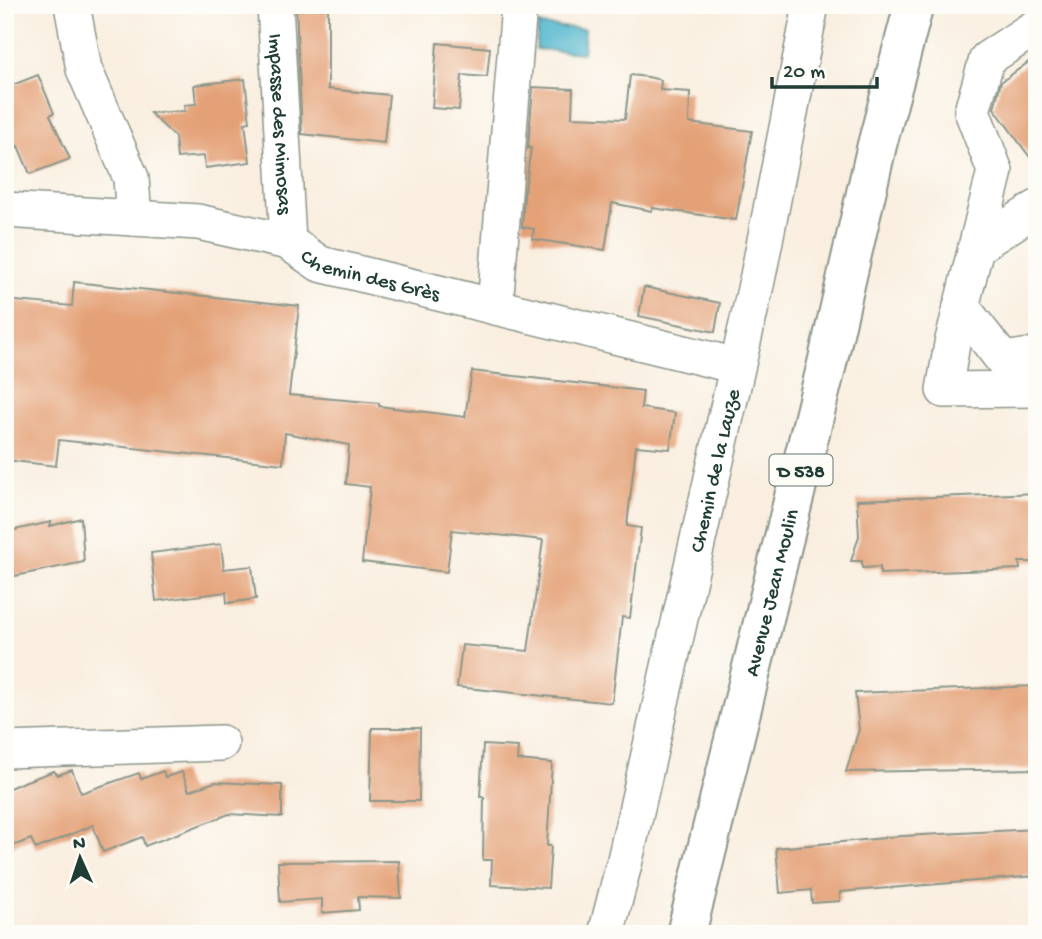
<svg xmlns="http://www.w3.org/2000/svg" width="1042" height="939" font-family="'Gochi Hand',sans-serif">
<rect width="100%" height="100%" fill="#fdfcf7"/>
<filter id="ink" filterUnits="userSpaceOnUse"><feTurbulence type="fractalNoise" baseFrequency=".0143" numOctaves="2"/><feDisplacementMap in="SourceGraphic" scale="14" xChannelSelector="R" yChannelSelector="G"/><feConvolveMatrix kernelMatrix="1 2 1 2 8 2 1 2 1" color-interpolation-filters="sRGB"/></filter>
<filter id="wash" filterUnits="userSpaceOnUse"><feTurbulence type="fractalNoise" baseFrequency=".00686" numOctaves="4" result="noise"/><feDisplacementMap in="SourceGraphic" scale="28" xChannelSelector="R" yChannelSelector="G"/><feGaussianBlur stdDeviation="1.57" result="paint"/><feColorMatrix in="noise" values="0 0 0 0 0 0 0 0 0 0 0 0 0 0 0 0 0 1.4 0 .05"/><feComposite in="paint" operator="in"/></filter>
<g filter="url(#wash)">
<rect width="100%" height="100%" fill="#f9eedf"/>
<path fill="#4fb6cd" stroke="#377a80" stroke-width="2" d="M538,25L585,29L583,53L536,49Z"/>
<g id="blocks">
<path fill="#e4a177" d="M296,6L328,9V89L389,95L384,143L302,134Z
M437,43L490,48L487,77L462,75L459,110L432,108Z
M1037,56V167L994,108L1001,82Z
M38,75L54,113L50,115L70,159L30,174L18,146L5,151V88Z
M630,75L648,77L661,80L660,90L690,92L689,123L752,131L736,220L652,208V211L612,203L605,250L532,239L534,229L522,227L524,196L531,148H528L533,87L573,89L572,117L625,119Z
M245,79L250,122L245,123L250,162L205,168L204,156L177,158L175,137L150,113L185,111L184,105L196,104L194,85Z
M74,282L299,306L289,395L379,403V406L465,417L472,371L643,391L641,408L675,413L670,449L636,446L627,526L641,528L630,618L622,617L612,703L457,687L462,645L528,651L543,540L452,530L447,572L362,562L370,487L346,484L349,445L285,433L283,464L59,440L56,466L5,460V300L72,306Z
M644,287L720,303L715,332L639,316Z
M1037,493V562H1019L1020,569L880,574V567L862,568V561H851L859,536L857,500Z
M81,518L84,562L5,578V532L51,522L50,526Z
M221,544L224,569L252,566L256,599L227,603L226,592L156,601L151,553Z
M1037,686V769L846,772L859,729L855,693Z
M372,728H420L419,801H370Z
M483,745L518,747L517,760L552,763L547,846H551L548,888L491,885L492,860H483L484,797H480Z
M72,770L81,793L139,773L141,779L163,771L165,777L182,772L189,791L215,782L282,785V817L229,814L145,846L142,837L103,852L93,825L36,849L31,839L5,849V790L21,783L54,771L58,775Z
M1037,829V876L840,892V901L812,903L811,890L780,893L776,848L885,838V837Z
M399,861L401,898L358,897L359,910L322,913V899L280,902L278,862Z"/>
</g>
</g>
<g filter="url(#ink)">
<use href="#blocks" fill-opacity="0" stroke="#8c968a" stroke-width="2"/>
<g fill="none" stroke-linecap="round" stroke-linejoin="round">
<defs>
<g id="minor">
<path d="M72,5L84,69L131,178L134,218"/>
<path id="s1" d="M275,5L288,242"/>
<path d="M1037,26L987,59L972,111L995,171L952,344L944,390L1037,389"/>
<path id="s2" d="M5,210L198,222L288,242L320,264L737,366"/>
<path d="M976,247L1037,208"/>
<path d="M961,306L1003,360L1037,355"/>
<path d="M495,307L519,5"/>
<path d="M5,750L221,743"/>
<path id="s3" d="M606,934L625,860L758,276L811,5"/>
</g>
<g id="major">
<path id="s4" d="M686,934L826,368L877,145L914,5"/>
</g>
</defs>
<use href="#minor" stroke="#8c968a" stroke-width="38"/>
<use href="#major" stroke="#8c968a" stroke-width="42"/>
<use href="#minor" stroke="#fff" stroke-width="35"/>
<use href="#major" stroke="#fff" stroke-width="38"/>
</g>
</g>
<g text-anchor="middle" stroke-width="7" stroke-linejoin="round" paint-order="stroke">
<rect fill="#fdfcf7" stroke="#62766e" stroke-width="2" x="769.5" y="454.5" width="63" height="31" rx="5"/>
<g font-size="19" font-weight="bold" fill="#1f3d34">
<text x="801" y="477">D 538</text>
</g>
<g font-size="21" fill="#1f3d34" stroke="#fdfcf7">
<text dy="7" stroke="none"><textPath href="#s1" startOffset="119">Impasse des Mimosas</textPath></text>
<text dy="7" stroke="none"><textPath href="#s2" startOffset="376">Chemin des Grès</textPath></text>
<text dy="7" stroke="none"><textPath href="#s3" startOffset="476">Chemin de la Lauze</textPath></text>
<text dy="7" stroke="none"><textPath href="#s4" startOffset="352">Avenue Jean Moulin</textPath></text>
</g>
</g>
<rect width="1042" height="939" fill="none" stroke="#fdfcf7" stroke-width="28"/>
<g transform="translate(80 858) rotate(357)" stroke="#fdfcf7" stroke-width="5" paint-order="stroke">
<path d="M0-5L12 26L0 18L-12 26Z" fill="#1f3d34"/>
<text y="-10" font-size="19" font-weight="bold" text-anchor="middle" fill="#1f3d34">N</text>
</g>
<path d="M772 77v10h105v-10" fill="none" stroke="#1f3d34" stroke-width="3.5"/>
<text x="783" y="77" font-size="21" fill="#1f3d34" stroke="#fdfcf7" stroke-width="5" paint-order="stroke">20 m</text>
</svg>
